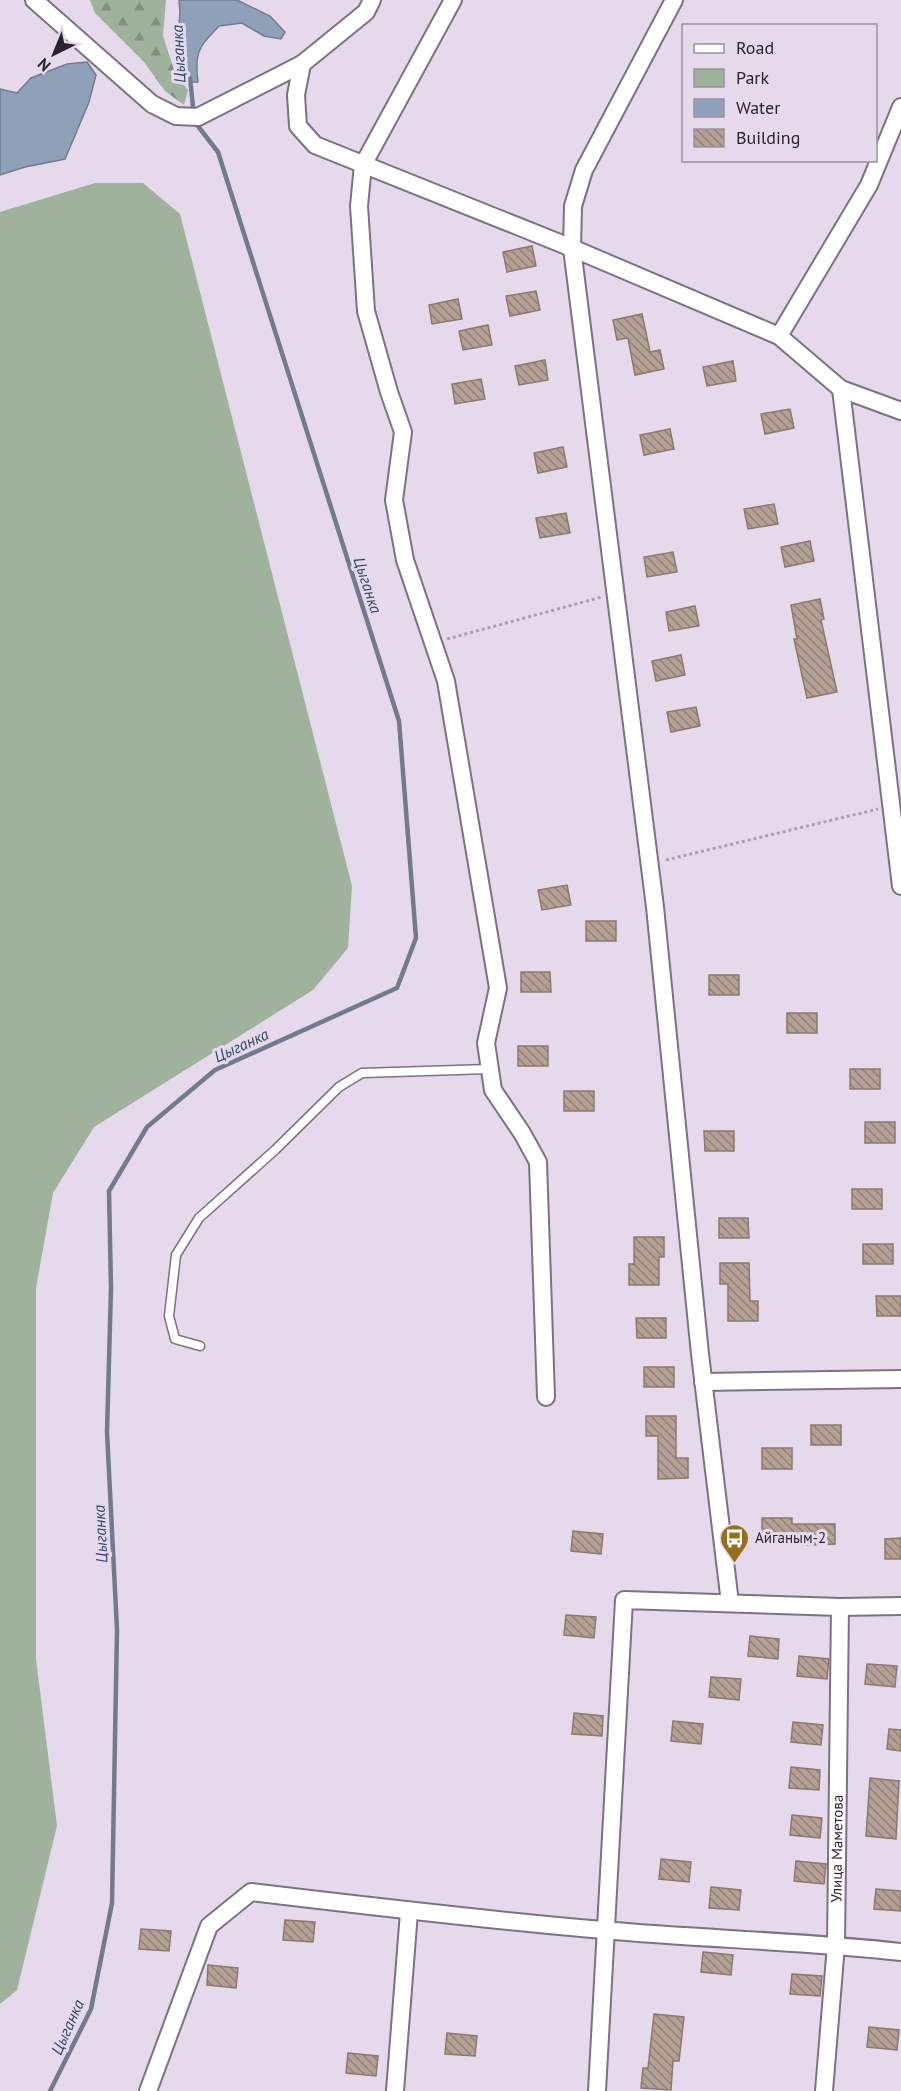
<svg xmlns="http://www.w3.org/2000/svg" width="901" height="2091" font-family="'PT Sans',sans-serif">
<defs>
<pattern id="forest-firs" width="22" height="20" patternUnits="userSpaceOnUse" patternTransform="scale(1.5)"><rect width="22" height="20" fill="#9eb29c"/><path d="M5 1l3.5 6h-7zM16 11l3.5 6h-7z" fill="#81917f"/></pattern>
<pattern id="building-back-hatch" width="6" height="6" patternUnits="userSpaceOnUse" patternTransform="scale(1.5)"><rect width="6" height="6" fill="#b4a095"/><path d="M-1 5l2 2M0 0l6 6M5-1l2 2" fill="none" stroke="#92827a"/></pattern>
</defs>
<rect width="100%" height="100%" fill="#e6d9ec"/>
<path fill="#9eb29c" d="M95,183H143L180,214L352,886L348,948L313,990L94,1127L53,1193L36,1288V1659L57,1826L17,1990L0,2004V212Z"/>
<path fill="url(#forest-firs)" d="M90,0H166L163,36L176,76L188,90L184,105L165,91L144,62L95,13Z"/>
<path fill="#8fa1b9" stroke="#707c8e" stroke-width="1.5" d="M179,0H237L270,16L285,32L281,39L264,36L242,23L219,26C199,47 194,52 198,82H190L176,55L180,13Z
M87,62L96,75L89,102L65,159L25,167L0,175V89L17,93L31,78L67,64Z"/>
<g fill="none" stroke-linecap="round" stroke-linejoin="round">
<path stroke="#707c8e" stroke-width="4.5" d="M190,78L193,107
M50,2091L91,2009L112,1903L117,1630L107,1432L111,1288L109,1191L147,1127L215,1070L397,988L416,938L399,721L218,152L194,121"/>
</g>
<path fill="url(#building-back-hatch)" stroke="#8c786d" stroke-width="1.5" d="M532,246L536,266L507,272L503,252Z
M536,291L540,310L510,316L506,296Z
M458,299L462,319L432,324L429,305Z
M642,314L650,352L660,350L664,369L635,375L628,338L617,340L613,320Z
M488,325L492,345L463,350L459,331Z
M545,360L548,380L519,385L515,366Z
M733,361L736,381L707,386L703,367Z
M481,379L485,399L455,404L452,384Z
M790,409L794,428L765,434L761,414Z
M670,429L674,449L644,455L640,435Z
M563,447L567,467L538,473L534,453Z
M774,504L778,524L748,529L744,509Z
M566,513L570,533L540,538L536,518Z
M810,541L814,561L785,567L781,547Z
M673,552L677,572L647,577L644,557Z
M820,599L824,619L821,620L837,692L807,698L794,639H797L791,605Z
M695,606L699,626L669,631L666,612Z
M681,655L685,675L656,681L652,661Z
M696,707L700,726L671,732L667,712Z
M567,885L571,905L542,910L538,890Z
M586,921H616V941H586Z
M521,972H550L551,992H521Z
M709,975H739V995H709Z
M787,1013H817V1033H787Z
M518,1046H548V1066H518Z
M850,1069H880V1089H850Z
M564,1091H594V1111H564Z
M865,1122H895V1143H865Z
M704,1131H734V1151H705Z
M852,1189H882V1209H852Z
M719,1218H748L749,1238H719Z
M634,1237H664V1257H659V1285H629V1264H634Z
M863,1244H893V1264H863Z
M720,1263H749L750,1301H758V1321H728V1284H720Z
M876,1296H901V1316H877Z
M636,1318H666V1338H637Z
M644,1367H674V1387H644Z
M646,1416H676V1458H688V1478L658,1479V1436H646Z
M811,1425H841V1445H811Z
M762,1448H792V1469H762Z
M762,1518H792V1524H835V1544L805,1545V1538H762Z
M573,1531L603,1534L601,1554L571,1551Z
M901,1538V1559H885V1539Z
M566,1615L596,1617L594,1638L564,1635Z
M750,1636L779,1639L778,1659L748,1656Z
M799,1656L829,1659L827,1679L797,1676Z
M867,1664L897,1666L895,1687L865,1684Z
M711,1677L741,1679L739,1700L709,1697Z
M574,1713L603,1716L602,1736L572,1734Z
M673,1721L703,1724L701,1744L671,1741Z
M793,1722L823,1725L821,1745L791,1742Z
M889,1729L901,1730V1751L887,1749Z
M791,1767L820,1770L819,1790L789,1788Z
M870,1778L899,1781L896,1839L866,1836Z
M792,1815L822,1818L820,1838L790,1835Z
M661,1859L691,1862L689,1882L659,1879Z
M796,1861L826,1864L824,1884L794,1881Z
M711,1887L741,1890L739,1910L709,1908Z
M876,1889L901,1891V1911L874,1909Z
M285,1920L315,1922L313,1942L283,1940Z
M141,1929L171,1931L169,1951L139,1949Z
M703,1952L733,1955L731,1975L701,1972Z
M208,1965L238,1968L236,1988L207,1985Z
M792,1974L822,1976L820,1996L790,1994Z
M654,2014L684,2017L679,2061H673L671,2090L641,2088L643,2068H648Z
M869,2027L899,2030L897,2050L867,2047Z
M447,2033L477,2036L475,2056L445,2054Z
M348,2053L378,2056L376,2076L346,2073Z"/>
<g fill="none" stroke-linecap="round" stroke-linejoin="round">
<defs>
<path id="service" d="M200,1346L175,1339L169,1316L176,1255L199,1218L275,1150L339,1087L362,1073L489,1069"/>
<g id="minor">
<path d="M34,0L152,104L176,116L198,117L302,64L366,12L372,0"/>
<path d="M453,0L363,165L359,206L366,311L389,392L403,432L394,500L405,560L446,681L498,988L486,1043L493,1090L522,1133L538,1162L546,1397"/>
<path d="M674,0L584,170L573,206L572,248L655,907L700,1354L730,1603"/>
<path d="M302,64L296,95L298,126L315,145L572,248L779,336L841,389L901,411"/>
<path d="M779,336L869,185L901,107"/>
<path d="M841,389L901,886"/>
<path d="M703,1382L901,1379"/>
<path d="M148,2091L209,1926L251,1892C368,1906 485,1920 603,1930C702,1939 802,1941 901,1952"/>
<path d="M395,2091L409,1912"/>
<path d="M597,2091L624,1600L840,1607L901,1606"/>
<path id="s1" d="M824,2091L836,1945L840,1607"/>
</g>
</defs>
<use href="#service" stroke="#7d7182" stroke-width="11"/>
<use href="#minor" stroke="#7d7182" stroke-width="20"/>
<path stroke="#aba0b0" stroke-width="3" stroke-dasharray="3 3" stroke-linecap="butt" d="M447,639L602,597
M666,860L878,809"/>
<use href="#service" stroke="#fff" stroke-width="8"/>
<use href="#minor" stroke="#fff" stroke-width="16"/>
</g>
<defs>
<symbol id="bus-pin" viewBox="-11 -11 22 30"><path d="M0 17L-7.5 6A9.5 9.5 0 1 1 7.5 6Z" fill="#976f1a" stroke="#e6d9ec"/><path d="M-5-6H5V4H4V6H2V4H-2V6H-4V4H-5ZM-3.5-4V0h7V-4ZM-3.5 1.2v1.5H-2V1.2ZM2 1.2v1.5H3.5V1.2Z" fill="#fff"/></symbol>
</defs>
<g fill-rule="evenodd">
<use href="#bus-pin" x="718" y="1522" width="33" height="45"/>
</g>
<g text-anchor="middle" stroke-width="6" stroke-linejoin="round" paint-order="stroke">
<g font-size="15" fill="#29242b" stroke="#e6d9ec" text-anchor="start">
<text x="755" y="1543">Айганым-2</text>
</g>
<g font-size="15" fill="#29242b" stroke="#e6d9ec">
<text dy="5" stroke="none"><textPath href="#s1" startOffset="243">Улица Маметова</textPath></text>
</g>
<g font-size="16" font-style="italic" fill="#2b496d" stroke="#e6d9ec">
<text transform="translate(178 54) rotate(-93)" y="6">Цыганка</text>
<text transform="translate(368 585) rotate(72)" y="6">Цыганка</text>
<text transform="translate(241 1045) rotate(-25)" y="6">Цыганка</text>
<text transform="translate(100 1534) rotate(-93)" y="6">Цыганка</text>
<text transform="translate(67 2027) rotate(-66)" y="6">Цыганка</text>
</g>
</g>
<rect x="682" y="24" width="195" height="138" fill="#e6d9ec" stroke="#9a919f" stroke-width="1.5"/>
<rect x="694" y="44" width="30" height="9" fill="#ffffff" stroke="#9a919f" stroke-width="1.5"/>
<text x="736" y="54" font-size="18" fill="#29242b">Road</text>
<rect x="694" y="69" width="30" height="18" fill="#9eb29c" stroke="#9a919f" stroke-width="1.5"/>
<text x="736" y="84" font-size="18" fill="#29242b">Park</text>
<rect x="694" y="99" width="30" height="18" fill="#8fa1b9" stroke="#9a919f" stroke-width="1.5"/>
<text x="736" y="114" font-size="18" fill="#29242b">Water</text>
<rect x="694" y="129" width="30" height="18" fill="url(#building-back-hatch)" stroke="#9a919f" stroke-width="1.5"/>
<text x="736" y="144" font-size="18" fill="#29242b">Building</text>
<g transform="translate(54 54) rotate(223)" stroke="#e6d9ec" stroke-width="4.5" paint-order="stroke">
<path d="M0-4.5L10 22L0 15L-10 22Z" fill="#29242b"/>
<text y="-9" font-size="16" font-weight="bold" text-anchor="middle" fill="#29242b">N</text>
</g>
</svg>
